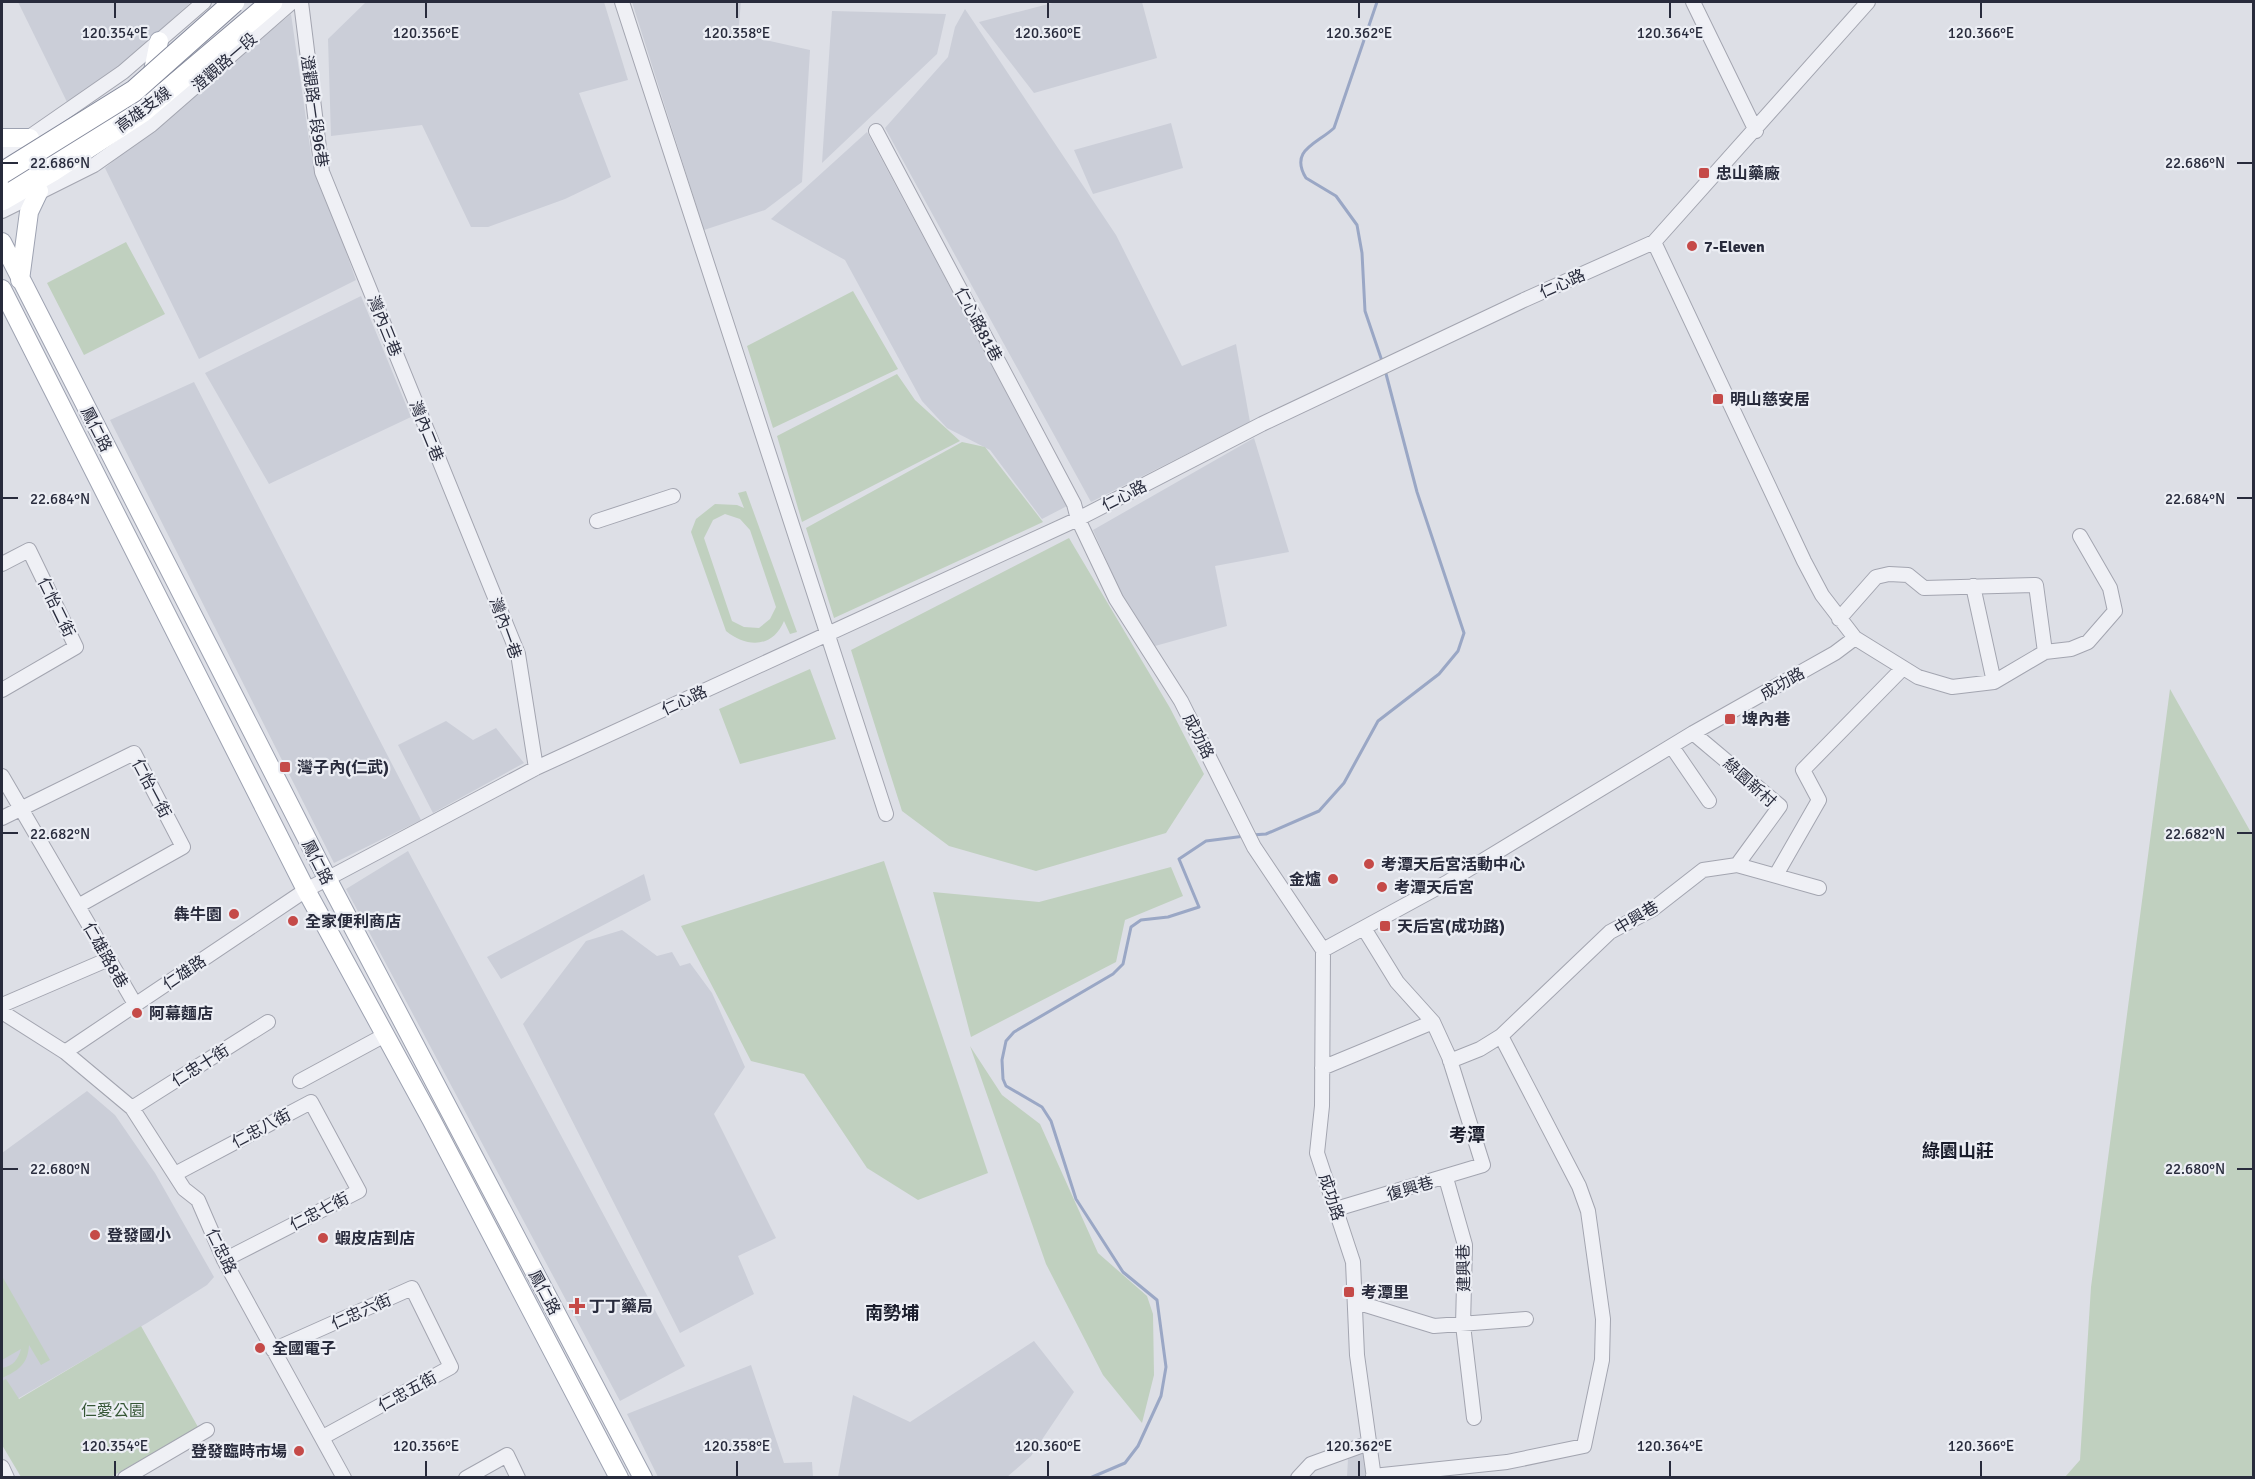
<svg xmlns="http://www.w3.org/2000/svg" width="2255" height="1479" font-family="Signika,'Noto Sans TC',sans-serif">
<rect width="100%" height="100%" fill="#dddfe6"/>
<path fill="#cbced8" d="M18,2H191L110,76L67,102Z
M366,2H604L628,80L579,93L611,177L565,199L488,227H471L422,125L331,136L328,39Z
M632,2H741L738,34L810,50L802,182L765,210L704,230Z
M1056,2H1142L1157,58L1034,93L979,22Z
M965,9L1116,235L1182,366L1236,344L1250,422L1091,502L885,128L948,57L955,27Z
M832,11L946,14L937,54L822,163Z
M291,14L311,154L356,280L199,359L105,168Z
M1171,123L1183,168L1093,194L1074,150Z
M867,132L1067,506L1042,519L990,450L947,428L922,401L845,260L771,219Z
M361,296L411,417L269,484L205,373Z
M194,382L421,820L334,863L110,420Z
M1254,438L1289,552L1215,566L1227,626L1155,646L1120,591L1093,530Z
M446,721L473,740L496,728L524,763L433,813L398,745Z
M408,851L685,1366L620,1401L346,889Z
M644,874L651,900L501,979L487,957Z
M622,930L657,956L672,952L680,966L690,963L712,993L745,1067L714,1114L776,1238L738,1256L754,1294L680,1333L523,1024L586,941Z
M87,1091L115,1115L155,1173L214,1277L207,1285L147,1323L2,1408V1153Z
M1034,1341L1074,1392L1031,1456L1007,1477H838L853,1395L910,1422Z
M751,1365L784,1463L812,1462L813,1477H658L627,1414Z
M1363,1452L1366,1477H1347L1348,1459Z"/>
<path fill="#c0d0bf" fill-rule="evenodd" d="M126,242L165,314L84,355L47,283Z
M853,291L898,369L773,428L747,346Z
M897,374L915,400L960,441L802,522L777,436Z
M962,442L985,447L1043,522L834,618L806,528Z
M746,491L797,632L790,634L784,621C773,648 747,648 726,631L691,532L696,519L715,504L737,505L744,508L738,493ZM725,514L740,519L750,530L776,607L770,619L759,628L744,627L732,621L704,538L713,520Z
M1069,538L1170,708L1204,774L1166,833L1036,871L949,846L902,811L851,650Z
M810,669L836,739L740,764L719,709Z
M2170,689L2253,836V1477H2065L2080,1460L2091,1287Z
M884,861L988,1173L918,1200L867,1168L804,1074L751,1061L681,926Z
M1171,867L1183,896L1125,920L1116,962L971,1037L933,892L1039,902Z
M970,1046L1002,1095L1040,1124L1098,1253L1147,1296L1153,1314L1154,1375L1142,1423L1103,1375L1046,1264Z
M2,1276L50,1360L41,1365L29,1345C28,1364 18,1371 2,1378V1368C13,1366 18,1360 21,1349L2,1360Z
M141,1326L198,1427L111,1477H21L2,1445V1381L6,1379L19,1399Z"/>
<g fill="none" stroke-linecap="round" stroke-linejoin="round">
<path stroke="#9aa7c5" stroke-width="3" d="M1377,2L1334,128C1317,144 1289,150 1306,178L1336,196L1357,225L1362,253L1365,311L1383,364
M1252,835L1266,834L1319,811L1344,783L1378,721L1439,674L1458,651L1464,633L1417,492L1385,370
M1090,1478L1125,1463L1138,1446L1161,1396L1166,1367L1157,1300L1123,1272L1076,1199L1051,1121L1042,1107L1006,1086L1003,1079L1002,1060L1006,1041L1014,1032L1113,974L1123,964L1131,927L1141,920L1168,917L1199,907L1179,859L1206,841L1245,836"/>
<defs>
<path id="minor" d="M301,2L322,172L518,654L536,768
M622,2L886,814
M1693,2L1756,131
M876,131L1074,504L1078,519L1116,599L1181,701L1254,847L1323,950L1322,1106L1317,1153L1353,1262L1357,1355L1374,1478
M2,156L123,72L204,2
M2,211L94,165L151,125L292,2
M1654,242L1804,561L1822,595L1855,638L1918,677L1952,687L1994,682L2045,652L2071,649L2088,642L2115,611L2110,588L2080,536
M597,521L673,496
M2,564L29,550L76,647L2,690
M1973,586L1994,682
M1839,619L1876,577L1889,574L1908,575L1924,588L2036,585L2045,652
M1693,733L1780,806L1737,865
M1672,747L1709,801
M2,776L135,1004
M2,818L134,753L183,847L78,906
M1776,875L1819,800L1803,770L1903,668
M1323,950L1446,883L1693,733L1835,653L1855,638
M2,1005L109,959
M2,1012L65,1052L132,1108L184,1189L198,1200L224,1260L344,1478
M65,1052L306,890L536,768L1078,519L1262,424L1524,300L1654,242L1868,2
M1450,1061L1480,1049L1501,1036L1610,932L1653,909L1703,870L1737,865L1819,888
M1322,1068L1433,1022
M300,1081L385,1035
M132,1108L268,1022
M175,1174L311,1102L359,1191L224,1260
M1446,1178L1465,1245L1463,1325L1474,1418
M1336,1209L1483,1165L1449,1057L1433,1022L1397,982L1365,930
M1356,1302L1434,1326L1526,1319
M273,1350L412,1288L451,1367L323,1437
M2,1467L7,1478
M1373,1476L1507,1462L1584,1446L1602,1360L1603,1319L1588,1211L1579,1186L1501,1036
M125,1478L207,1430
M466,1478L507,1455L518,1478
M1298,1478L1311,1464L1369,1443"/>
<path id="major" d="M151,81L159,41
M2,138H30
M2,186L125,108
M2,242L327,878L643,1478
M20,280L29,212L39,191
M2,289L306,890L431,1119L619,1478"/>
<path id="highway" d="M2,200L52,171L142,112L272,2"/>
</defs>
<use href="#minor" stroke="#a3a5b0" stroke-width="16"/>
<use href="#major" stroke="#9da2b1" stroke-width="20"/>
<use href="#highway" stroke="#858a9c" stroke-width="23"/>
<use href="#minor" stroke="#eff0f5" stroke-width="14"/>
<use href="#major" stroke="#fff" stroke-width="18"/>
<use href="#highway" stroke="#fff" stroke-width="21"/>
<defs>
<path id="highway-bridge" d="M2,173L134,91L234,2"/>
</defs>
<use href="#highway-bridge" stroke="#858a9c" stroke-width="23" stroke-linecap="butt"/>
<use href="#highway-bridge" stroke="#fff" stroke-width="21"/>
</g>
<path fill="none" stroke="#282b3c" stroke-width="2" d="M115,3V18M426,3V18M737,3V18M1048,3V18M1359,3V18M1670,3V18M1981,3V18M3,163H18M2237,163H2252M3,498H18M2237,498H2252M3,833H18M2237,833H2252M3,1169H18M2237,1169H2252M115,1461V1476M426,1461V1476M737,1461V1476M1048,1461V1476M1359,1461V1476M1670,1461V1476M1981,1461V1476"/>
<g fill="#c54a48" stroke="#eceef4" stroke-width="2">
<rect x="1698" y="167" width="12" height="12" rx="3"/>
<circle cx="1692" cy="246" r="6"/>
<rect x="1712" y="393" width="12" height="12" rx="3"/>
<rect x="1724" y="713" width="12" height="12" rx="3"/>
<rect x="279" y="761" width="12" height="12" rx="3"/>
<circle cx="1369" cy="864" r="6"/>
<circle cx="1333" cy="879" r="6"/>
<circle cx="1382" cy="887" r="6"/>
<circle cx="234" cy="914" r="6"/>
<circle cx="293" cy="921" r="6"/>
<rect x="1379" y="920" width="12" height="12" rx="3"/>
<circle cx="137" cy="1013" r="6"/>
<circle cx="95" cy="1235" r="6"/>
<circle cx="323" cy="1238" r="6"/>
<rect x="1343" y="1286" width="12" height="12" rx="3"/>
<path d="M574 1297h6v6h6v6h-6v6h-6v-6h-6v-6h6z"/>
<circle cx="260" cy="1348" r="6"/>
<circle cx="299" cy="1451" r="6"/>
</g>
<g text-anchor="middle" stroke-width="4.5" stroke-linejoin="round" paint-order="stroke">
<g font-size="16" fill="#282b3c" stroke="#eceef4">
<text transform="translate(224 62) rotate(-41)" y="6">澄觀路一段</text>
<text transform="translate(143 109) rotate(-37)" y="6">高雄支線</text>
<text transform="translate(315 111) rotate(82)" y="6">澄觀路一段96巷</text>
<text transform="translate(1562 283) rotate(-24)" y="6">仁心路</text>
<text transform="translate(979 324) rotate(62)" y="6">仁心路81巷</text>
<text transform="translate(385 326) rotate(68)" y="6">灣內三巷</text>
<text transform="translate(97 429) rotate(63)" y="6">鳳仁路</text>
<text transform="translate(427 431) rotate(68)" y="6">灣內二巷</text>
<text transform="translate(1124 495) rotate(-27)" y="6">仁心路</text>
<text transform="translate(57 607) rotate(64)" y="6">仁怡二街</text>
<text transform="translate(506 628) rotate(70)" y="6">灣內一巷</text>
<text transform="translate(1782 683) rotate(-30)" y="6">成功路</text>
<text transform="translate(684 700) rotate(-25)" y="6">仁心路</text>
<text transform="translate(1199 736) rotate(63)" y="6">成功路</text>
<text transform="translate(1750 782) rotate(42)" y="6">綠園新村</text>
<text transform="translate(152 788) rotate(62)" y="6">仁怡一街</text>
<text transform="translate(318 862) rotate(63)" y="6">鳳仁路</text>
<text transform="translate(1636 917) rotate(-31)" y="6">中興巷</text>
<text transform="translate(106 955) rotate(60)" y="6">仁雄路8巷</text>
<text transform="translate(184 972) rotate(-34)" y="6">仁雄路</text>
<text transform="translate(200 1065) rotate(-32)" y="6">仁忠十街</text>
<text transform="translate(261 1128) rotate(-28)" y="6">仁忠八街</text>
<text transform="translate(1410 1188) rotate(-16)" y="6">復興巷</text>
<text transform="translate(1332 1197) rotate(72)" y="6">成功路</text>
<text transform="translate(319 1211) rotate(-27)" y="6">仁忠七街</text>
<text transform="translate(222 1251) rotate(64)" y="6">仁忠路</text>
<text transform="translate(1463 1268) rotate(-91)" y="6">建興巷</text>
<text transform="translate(545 1292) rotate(62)" y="6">鳳仁路</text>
<text transform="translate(361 1311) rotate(-24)" y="6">仁忠六街</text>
<text transform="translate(407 1391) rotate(-29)" y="6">仁忠五街</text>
</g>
<g font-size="16" font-weight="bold" fill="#282b3c" stroke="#eceef4" text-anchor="start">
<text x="1716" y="179">忠山藥廠</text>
<text x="1704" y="252">7-Eleven</text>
<text x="1730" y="405">明山慈安居</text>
<text x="1742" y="725">埤內巷</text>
<text x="297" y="773">灣子內(仁武)</text>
<text x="1381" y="870">考潭天后宮活動中心</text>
<text x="1321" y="885" text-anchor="end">金爐</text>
<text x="1394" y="893">考潭天后宮</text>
<text x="222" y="920" text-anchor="end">犇牛園</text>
<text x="305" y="927">全家便利商店</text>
<text x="1397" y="932">天后宮(成功路)</text>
<text x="149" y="1019">阿幕麵店</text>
<text x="107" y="1241">登發國小</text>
<text x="335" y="1244">蝦皮店到店</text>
<text x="1361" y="1298">考潭里</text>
<text x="589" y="1312">丁丁藥局</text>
<text x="272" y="1354">全國電子</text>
<text x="287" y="1457" text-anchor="end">登發臨時市場</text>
</g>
<g font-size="16" fill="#365736" stroke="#eceef4">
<text x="113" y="1416">仁愛公園</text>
</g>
<g font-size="18" font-weight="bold" fill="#1a1d2c" stroke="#eceef4">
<text x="1467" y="1141">考潭</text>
<text x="1958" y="1157">綠園山莊</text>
<text x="892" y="1319">南勢埔</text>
</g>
</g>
<g font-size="15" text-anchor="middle" fill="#282b3c" stroke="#eceef4" stroke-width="4.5" stroke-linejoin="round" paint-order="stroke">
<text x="115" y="38">120.354°E</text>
<text x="426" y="38">120.356°E</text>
<text x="737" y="38">120.358°E</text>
<text x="1048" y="38">120.360°E</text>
<text x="1359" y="38">120.362°E</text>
<text x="1670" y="38">120.364°E</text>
<text x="1981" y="38">120.366°E</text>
<text x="60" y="168">22.686°N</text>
<text x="2195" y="168">22.686°N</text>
<text x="60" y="504">22.684°N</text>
<text x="2195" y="504">22.684°N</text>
<text x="60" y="839">22.682°N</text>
<text x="2195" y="839">22.682°N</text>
<text x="60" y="1174">22.680°N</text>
<text x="2195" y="1174">22.680°N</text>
<text x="115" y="1451">120.354°E</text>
<text x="426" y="1451">120.356°E</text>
<text x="737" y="1451">120.358°E</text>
<text x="1048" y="1451">120.360°E</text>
<text x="1359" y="1451">120.362°E</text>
<text x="1670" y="1451">120.364°E</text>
<text x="1981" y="1451">120.366°E</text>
</g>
<rect width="2255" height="1479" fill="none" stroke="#282b3c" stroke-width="6"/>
</svg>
